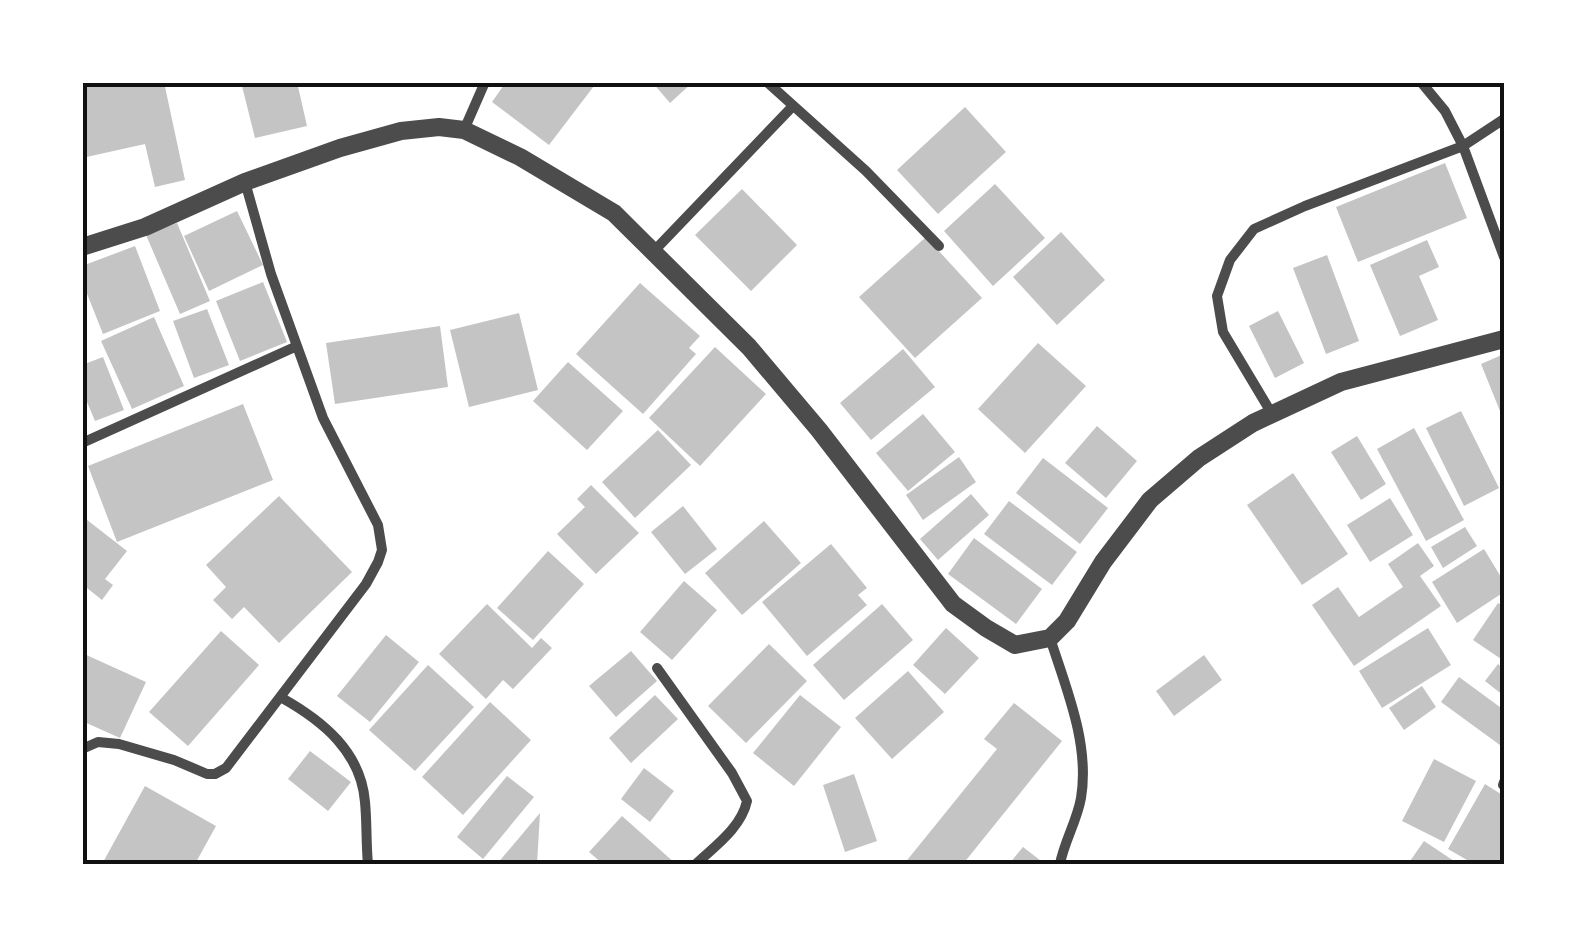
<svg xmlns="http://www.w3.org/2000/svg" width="1587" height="947" font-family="'Zilla Slab',serif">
<rect width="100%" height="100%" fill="#fff"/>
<path fill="#c4c4c4" d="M82,82H164L185,180L155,187L145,144L82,158Z
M241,82H297L307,126L255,138Z
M506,82H597L549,145L492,102Z
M652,82H693L670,103Z
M965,107L1006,152L938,214L897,170Z
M1445,163L1467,218L1358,262L1336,207Z
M995,184L1045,238L993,286L944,231Z
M742,189L797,245L751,291L695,235Z
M237,211L263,265L209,291L184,236Z
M177,223L210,301L180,314L146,235Z
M1061,232L1105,280L1057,325L1013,277Z
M926,237L982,298L915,358L859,297Z
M1427,240L1439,267L1419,276L1438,320L1400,336L1370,265Z
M135,246L160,311L103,334L82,281V266Z
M1327,255L1359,341L1326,354L1293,268Z
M263,282L287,342L240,361L216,301Z
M640,283L700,336L689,348L696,354L643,414L576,354Z
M207,309L229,365L194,378L173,321Z
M1278,311L1304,363L1275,378L1249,326Z
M519,313L538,390L469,407L450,330Z
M154,317L184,386L132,409L101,341Z
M440,326L448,387L335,404L326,343Z
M1038,343L1086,386L1025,453L978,409Z
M715,347L766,394L700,466L649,418Z
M903,349L935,387L871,440L840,403Z
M1504,354V421L1481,364Z
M103,357L124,410L95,421L82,390V365Z
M568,362L623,411L587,450L533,401Z
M243,404L273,480L117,542L88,466Z
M1461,411L1499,488L1464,506L1426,428Z
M923,414L955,452L908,491L876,453Z
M1097,426L1137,461L1106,498L1065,463Z
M1414,428L1464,520L1426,541L1377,449Z
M658,430L691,465L635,518L602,482Z
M1357,436L1386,484L1361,500L1331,452Z
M959,457L976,482L923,520L906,495Z
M1043,458L1108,508L1080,544L1016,493Z
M1293,473L1348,554L1302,585L1247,505Z
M591,485L639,533L596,574L557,534L585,507L577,499Z
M971,494L989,515L938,560L920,539Z
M279,496L352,572L279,643L244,607L232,619L213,600L226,587L206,565Z
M1390,498L1413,535L1370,562L1347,525Z
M1009,501L1077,552L1052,585L984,534Z
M683,506L717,549L685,574L651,532Z
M82,516L127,551L105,579L113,585L102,600L82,584Z
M764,521L801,563L742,615L705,573Z
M1465,527L1477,546L1443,568L1431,547Z
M974,538L1042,589L1016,624L948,574Z
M1418,543L1434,566L1420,576L1441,606L1354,666L1312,605L1338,587L1359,617L1403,587L1388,564Z
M831,544L867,588L858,595L867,605L807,656L762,602Z
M1484,549L1504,582V592L1457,623L1432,582Z
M548,551L584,584L533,640L497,608Z
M684,581L717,610L672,660L640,632Z
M1498,603L1504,607V661L1473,640Z
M487,604L532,648L541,638L552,648L513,689L503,680L486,699L439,654Z
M882,604L913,640L844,700L813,665Z
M946,628L979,658L945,694L913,665Z
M1428,628L1451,665L1382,708L1359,671Z
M221,631L259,665L188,746L149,712Z
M386,635L419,662L370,722L337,696Z
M769,644L807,681L746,743L708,706Z
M631,651L657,681L616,717L589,686Z
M82,653L146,682L120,738L82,721Z
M1204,655L1222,680L1174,716L1156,691Z
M1498,664L1504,669V696L1485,681Z
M428,665L474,707L415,771L369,730Z
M908,671L944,712L892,759L855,718Z
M1459,677L1504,710V748L1441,702Z
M1422,686L1436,707L1404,730L1389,708Z
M655,695L678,719L631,763L609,738Z
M800,695L841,727L794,786L753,753Z
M490,702L531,740L463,815L422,777Z
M1014,703L1062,741L963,864H904L997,749L984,739Z
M310,751L351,782L328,811L288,779Z
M1434,759L1476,781L1444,842L1402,821Z
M644,768L674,791L650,822L621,799Z
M854,774L877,841L845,852L823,785Z
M507,776L534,797L483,859L457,837Z
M1485,784L1504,796V853L1498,864H1474L1448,849Z
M145,786L216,826L195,864H102Z
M540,813L537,864H497Z
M622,816L676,864H603L589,852Z
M1424,841L1454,861L1451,864H1408Z
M1023,847L1045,864H1009Z"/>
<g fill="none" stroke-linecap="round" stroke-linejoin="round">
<path stroke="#4c4c4c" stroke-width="10" d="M767,82L866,171L939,246
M1421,82L1445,111L1463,146L1504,257
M464,130L485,82
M654,251L792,107
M1272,414L1223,332L1217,296L1230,260L1254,229L1305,206L1463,146L1504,119
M82,443L297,346
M1050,638C1066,688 1090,744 1081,798C1077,821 1064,842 1060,864
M657,668L732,773L747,801C741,828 715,846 696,864
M282,698C323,721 361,752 365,802C367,822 366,844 368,864
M82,749L98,742L119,744L174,760L207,774H215L226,768L366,584L378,562L382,550L378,525L323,418L271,274L245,182
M1503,785L1504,782"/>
<path stroke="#4c4c4c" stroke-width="18" d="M82,247L145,227L245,182L340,148L401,131L439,127L464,130L520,157L614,213L749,347L819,430L953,604L986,628L1015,645L1050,638L1067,621L1103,562L1150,500L1199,458L1253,423L1341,382L1504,339"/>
</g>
<rect width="1587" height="947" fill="none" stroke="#ffffff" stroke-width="170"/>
<rect x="85" y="85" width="1417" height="777" fill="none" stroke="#111" stroke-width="4"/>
</svg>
